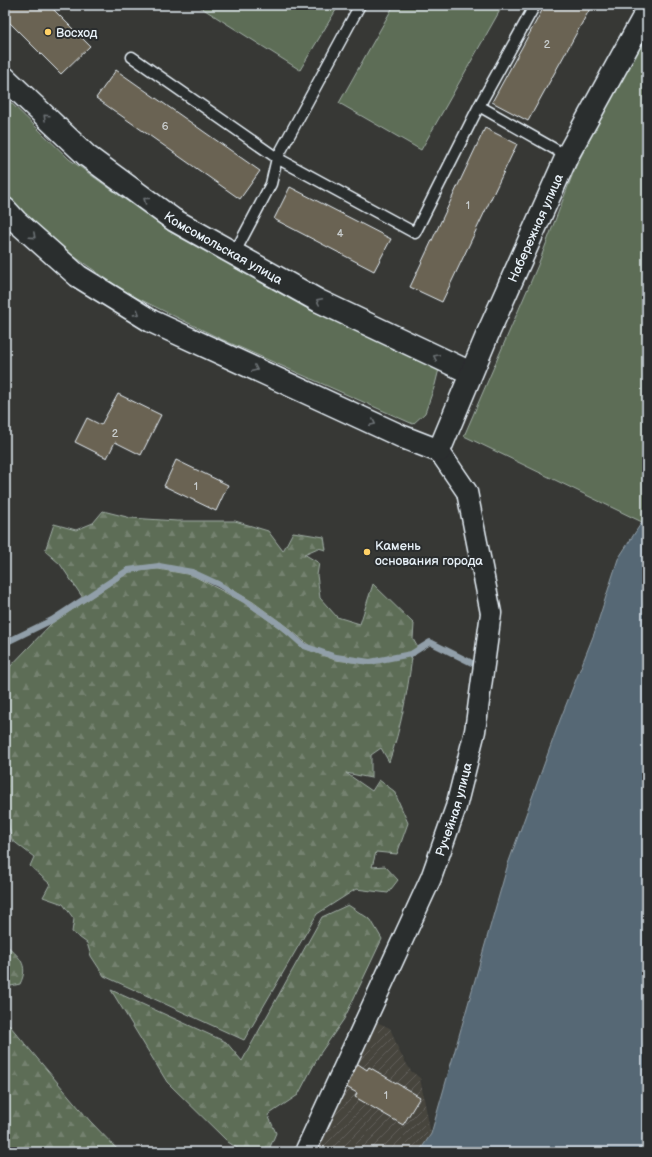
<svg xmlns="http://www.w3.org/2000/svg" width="652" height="1157" font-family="'Balsamiq Sans',sans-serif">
<defs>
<pattern id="industrial-furrows" width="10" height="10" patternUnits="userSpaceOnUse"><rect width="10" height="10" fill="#47453e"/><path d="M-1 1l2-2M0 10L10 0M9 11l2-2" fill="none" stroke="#62605b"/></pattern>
<pattern id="forest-firs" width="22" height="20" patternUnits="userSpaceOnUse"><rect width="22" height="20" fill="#5d6d56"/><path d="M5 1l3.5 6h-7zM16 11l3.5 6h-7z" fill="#74826f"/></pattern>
</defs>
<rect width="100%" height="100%" fill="#373835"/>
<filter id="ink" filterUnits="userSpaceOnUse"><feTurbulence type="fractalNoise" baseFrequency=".025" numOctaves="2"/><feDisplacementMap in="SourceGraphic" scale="8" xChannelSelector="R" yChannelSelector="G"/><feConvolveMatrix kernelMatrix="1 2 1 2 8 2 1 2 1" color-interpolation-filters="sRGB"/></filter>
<g filter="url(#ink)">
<path fill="url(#industrial-furrows)" d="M374,1021L390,1028L400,1053L411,1071L420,1078L431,1134L419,1152H312Z"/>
<path fill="url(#forest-firs)" stroke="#a2afa7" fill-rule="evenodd" d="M103,511L131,518L177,521H235L268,531L283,551L293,532L324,537L326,550L318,548L304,554L319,563L317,575L320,598L337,617L360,624L373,584L414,624L413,639L417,646L415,655L410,656L412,658C407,694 401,728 389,762L381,748L371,755V778L346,773L372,791L379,780L394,791L408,823L397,854L376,852L372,867L385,866L398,880L388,893L356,889L317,914L244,1040L104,976L91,956L87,943L72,932L74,919L63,904L43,897L50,884L30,866L34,857L12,840L5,809V672L52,623L128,573L83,598L60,564L45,551L54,524L76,530L93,523ZM164,567L198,573L224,585L253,602L287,627L311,647L342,658L373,664H369L335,660L304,648L278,627L245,603L192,575L158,569L128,572L132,570Z
M348,905L371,920L382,939L344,1019L319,1055L298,1095L268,1115L276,1133L268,1152H243L228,1142L167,1082L111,990L226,1042L242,1061L322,917Z
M5,944C18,956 30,964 20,984L11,986L5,983Z
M5,1024L10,1026L90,1121L120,1152H5Z"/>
<path fill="#5d6d56" stroke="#a2afa7" d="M197,5H339L300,70Z
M394,5H503L421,150L339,103Z
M647,31V526L642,522L464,436L538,265L575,168L621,77Z
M5,97L69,159L170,232L308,309L439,369L435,385L425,413L413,424L221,339L127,293L59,246L5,196Z"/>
<path fill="#576874" stroke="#919fa9" d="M642,522L647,526V1152H419L431,1134L508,864L560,720L594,634L618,559Z"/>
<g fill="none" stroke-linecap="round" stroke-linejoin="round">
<path stroke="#919fa9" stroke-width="6" d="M5,643L52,620L128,570L159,566L192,572L218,584L246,601L280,625L304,646L336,657L370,662L411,654L430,642L480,667"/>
</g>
<path fill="#6b6353" stroke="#e8f1f8" d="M5,5H49L90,46L61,74L5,18Z
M545,5H592L528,121L492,102Z
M116,70L260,171L240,199L96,98Z
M485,128L517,144L442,302L410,287Z
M290,187L391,239L374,271L274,219Z
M118,394L161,415L141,455L115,442L107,458L75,442L87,418L101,425Z
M176,460L228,485L216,511L164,486Z
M355,1062L367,1070L369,1067L420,1097L403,1125L355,1097L357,1093L343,1085Z"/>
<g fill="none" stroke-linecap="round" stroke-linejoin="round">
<defs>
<path id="lane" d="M132,57L277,158L415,233L479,106L535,5
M479,106L567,156
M234,254L271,184L277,158L360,5"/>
<g id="street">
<path id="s1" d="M305,1152L431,878L456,807L475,731L491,613L467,492L439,451"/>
</g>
<g id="secondary">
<path id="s2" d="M5,78L87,156L174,220L319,301L471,373"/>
<path id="s3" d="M5,209L16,221L78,276L151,321L403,437L439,451L489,331L567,156L647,11"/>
</g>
</defs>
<use href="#lane" stroke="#e8f1f8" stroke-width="13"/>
<use href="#street" stroke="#e8f1f8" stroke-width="23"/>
<use href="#secondary" stroke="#e8f1f8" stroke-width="25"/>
<use href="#lane" stroke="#2a2d2e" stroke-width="10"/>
<use href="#street" stroke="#2a2d2e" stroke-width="20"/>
<use href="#secondary" stroke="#2a2d2e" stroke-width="22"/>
</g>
<defs><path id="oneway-chevron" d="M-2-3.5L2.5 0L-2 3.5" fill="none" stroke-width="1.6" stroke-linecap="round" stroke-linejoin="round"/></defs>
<g stroke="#6c7275">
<use href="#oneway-chevron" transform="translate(46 117) rotate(-137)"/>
<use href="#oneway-chevron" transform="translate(146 200) rotate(-144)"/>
<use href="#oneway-chevron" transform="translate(33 236) rotate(42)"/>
<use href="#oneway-chevron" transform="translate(319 301) rotate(-153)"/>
<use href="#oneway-chevron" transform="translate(137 313) rotate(32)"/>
<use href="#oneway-chevron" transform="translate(436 357) rotate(-155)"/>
<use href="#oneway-chevron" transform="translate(255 369) rotate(25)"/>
<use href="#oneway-chevron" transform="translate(373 423) rotate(25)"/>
</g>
</g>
<g fill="#ffd166" stroke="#2a2d2e" stroke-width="1.5">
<circle cx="48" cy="32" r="4"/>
<circle cx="367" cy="552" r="4"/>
</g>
<g text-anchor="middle" stroke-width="4" stroke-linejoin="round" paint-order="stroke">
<g font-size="11" fill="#c9cecf">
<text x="547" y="48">2</text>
<text x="165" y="130">6</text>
<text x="468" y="209">1</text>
<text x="340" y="237">4</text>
<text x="115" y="437">2</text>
<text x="196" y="490">1</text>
<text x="386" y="1099">1</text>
</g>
<g font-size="13" fill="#e8f1f8" stroke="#2a2d2e" text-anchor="start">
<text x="56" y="37">Восход</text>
<text x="375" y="550">Камень<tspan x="375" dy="15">основания города</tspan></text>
</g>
<g font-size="13" fill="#e8f1f8" stroke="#2a2d2e">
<text dy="5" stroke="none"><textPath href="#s3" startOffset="744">Набережная улица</textPath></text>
<text dy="5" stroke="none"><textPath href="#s2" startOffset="278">Комсомольская улица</textPath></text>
<text dy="5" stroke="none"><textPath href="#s1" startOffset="374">Ручейная улица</textPath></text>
</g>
</g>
<rect width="652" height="1157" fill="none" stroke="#2a2d2e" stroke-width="20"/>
<rect x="10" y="10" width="632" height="1137" fill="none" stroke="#e8f1f8" stroke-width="1.5" filter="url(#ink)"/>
</svg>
